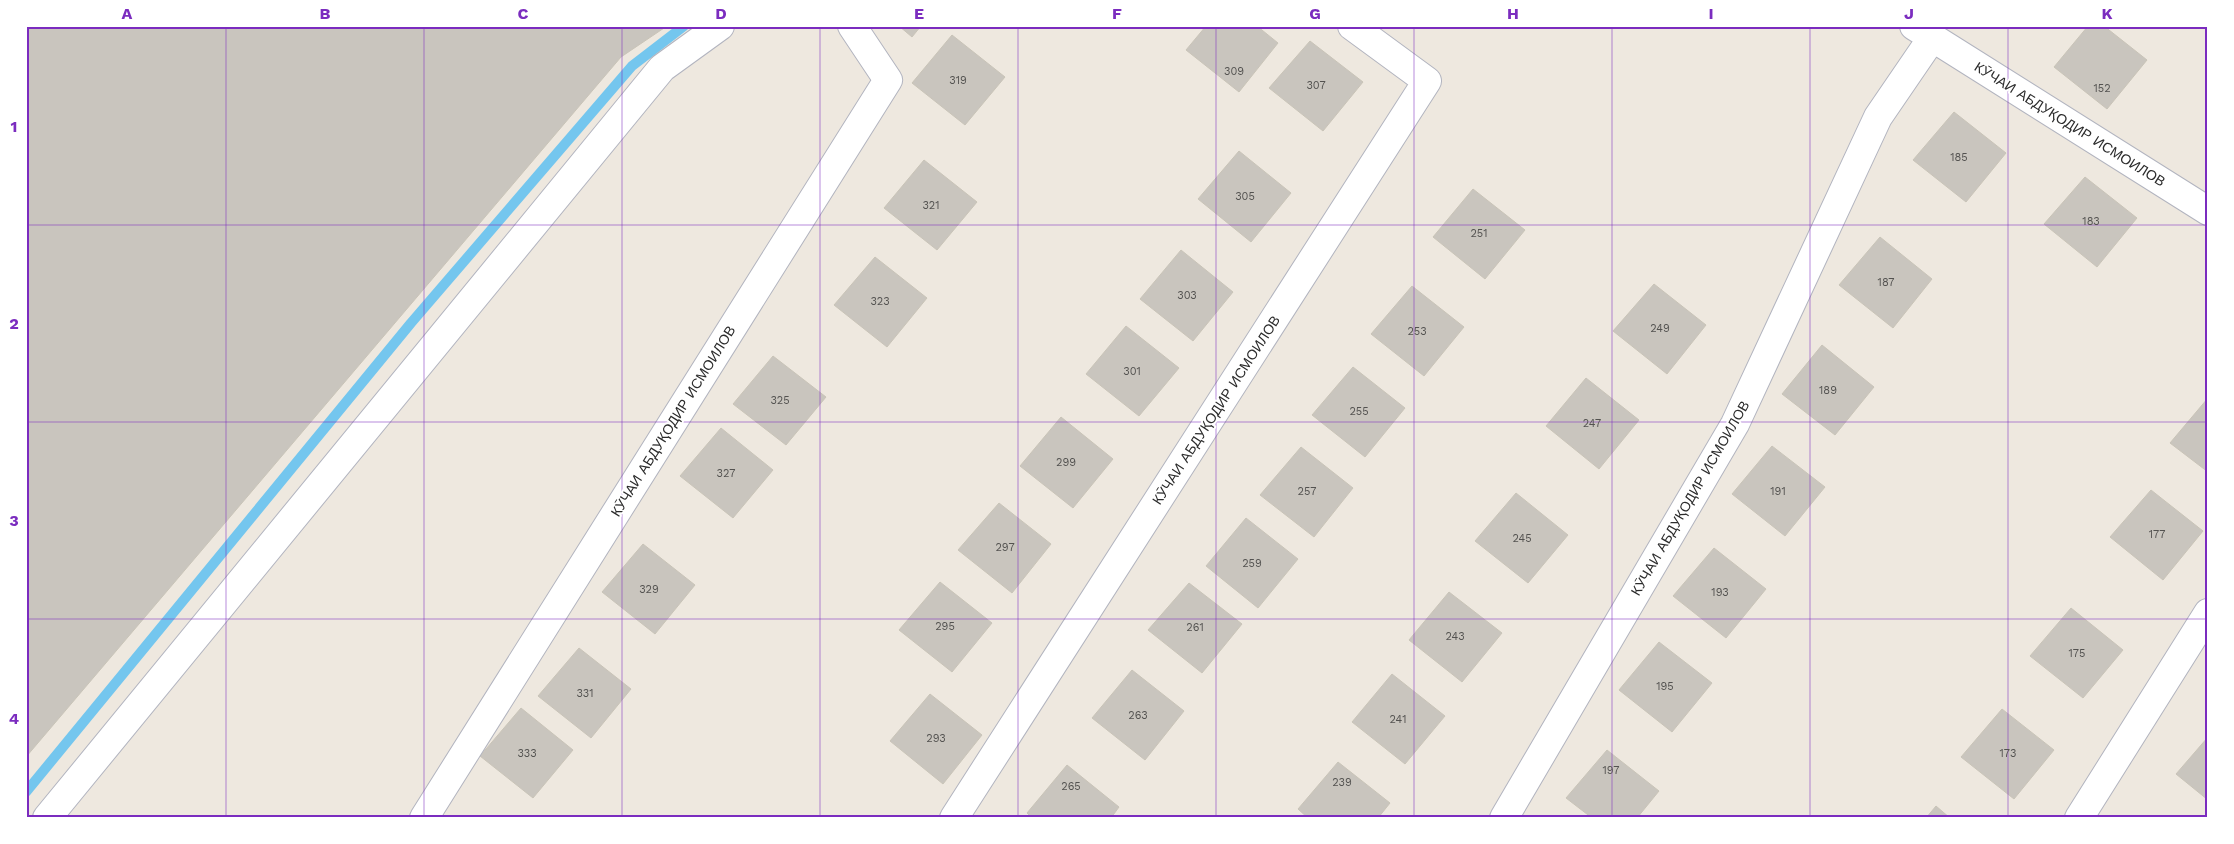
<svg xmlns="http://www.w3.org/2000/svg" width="2234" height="844" font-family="'Work Sans',sans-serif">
<rect width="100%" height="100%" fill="#eee8df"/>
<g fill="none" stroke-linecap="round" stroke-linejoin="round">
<path stroke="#74c6ee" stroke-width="10" d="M26,792L411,323L632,66L684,26"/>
</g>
<path fill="#c9c5be" stroke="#c9c4b8" d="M26,26H667L621,57L26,757Z
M899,26H921L912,37Z
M1206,26H1257L1278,43L1239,92L1186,50Z
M2088,26H2104L2147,60L2107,109L2054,67Z
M952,35L1005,77L965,125L912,83Z
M1310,41L1363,82L1323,131L1269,88Z
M1954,112L2006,153L1966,202L1913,160Z
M1239,151L1291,193L1251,242L1198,199Z
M924,160L977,202L937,250L884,208Z
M2085,177L2137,218L2097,267L2044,224Z
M1473,189L1525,230L1485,279L1433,237Z
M1880,237L1932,279L1893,328L1839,285Z
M1181,250L1233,292L1193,341L1140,299Z
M875,257L927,298L887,347L834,305Z
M1654,284L1706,325L1667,374L1613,331Z
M1412,286L1464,327L1424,376L1371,334Z
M1126,326L1179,368L1139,416L1086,374Z
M1822,345L1874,387L1835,435L1782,394Z
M773,356L826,397L786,445L733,404Z
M1353,367L1405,408L1365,457L1312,415Z
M1586,378L1639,420L1599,469L1546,426Z
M2208,398V472L2170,443Z
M1061,417L1113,459L1073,508L1020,466Z
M721,428L773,470L733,518L680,476Z
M1772,446L1825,487L1785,536L1732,494Z
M1301,447L1353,488L1314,537L1260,495Z
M2151,490L2203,531L2163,580L2110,537Z
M1516,493L1568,535L1528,583L1475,541Z
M999,503L1051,544L1012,593L958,550Z
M1246,518L1298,559L1258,608L1206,566Z
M643,544L695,585L655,634L602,592Z
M1714,548L1766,589L1726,638L1673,596Z
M940,582L992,623L952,672L899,630Z
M1189,583L1242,624L1202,673L1148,630Z
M1449,592L1502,633L1462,682L1409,640Z
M2071,608L2123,650L2083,698L2030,656Z
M1659,642L1712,683L1672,732L1619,690Z
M579,648L631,689L591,738L538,696Z
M1132,670L1184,711L1145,760L1092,718Z
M1392,674L1445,716L1405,764L1352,722Z
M930,694L982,735L943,784L890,741Z
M521,708L573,750L533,798L480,756Z
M2002,709L2054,750L2014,799L1961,757Z
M2208,737V800L2176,774Z
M1607,750L1659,791L1637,818H1592L1566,798Z
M1338,762L1390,803L1378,818H1308L1298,809Z
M1067,765L1119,807L1111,818H1032L1027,813Z
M1936,806L1950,818H1926Z"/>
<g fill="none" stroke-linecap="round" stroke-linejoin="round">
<defs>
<path id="minor" d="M1914,26L2208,211
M47,818L662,68L720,26
M424,818L888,80L852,26
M954,818L1427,81L1352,26
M1504,818L1735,424L1878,117L1932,38
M2079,818L2208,613"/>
</defs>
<use href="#minor" stroke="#b2b4bf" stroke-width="30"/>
<use href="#minor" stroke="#fff" stroke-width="28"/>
</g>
<path fill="none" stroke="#7b2cbf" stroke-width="1" stroke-opacity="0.55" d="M226,26V818M424,26V818M622,26V818M820,26V818M1018,26V818M1216,26V818M1414,26V818M1612,26V818M1810,26V818M2008,26V818M26,225H2208M26,422H2208M26,619H2208"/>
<g text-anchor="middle" stroke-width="4" stroke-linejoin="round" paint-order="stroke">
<g font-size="11" fill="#535250">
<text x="1234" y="75">309</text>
<text x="958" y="84">319</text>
<text x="1316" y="89">307</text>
<text x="2102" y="92">152</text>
<text x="1959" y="161">185</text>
<text x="1245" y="200">305</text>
<text x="931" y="209">321</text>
<text x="2091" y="225">183</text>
<text x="1479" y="237">251</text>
<text x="1886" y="286">187</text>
<text x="1187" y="299">303</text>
<text x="880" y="305">323</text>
<text x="1660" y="332">249</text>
<text x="1417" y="335">253</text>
<text x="1132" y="375">301</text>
<text x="1828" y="394">189</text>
<text x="780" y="404">325</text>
<text x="1359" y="415">255</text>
<text x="1592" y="427">247</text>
<text x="1066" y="466">299</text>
<text x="726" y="477">327</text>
<text x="1307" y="495">257</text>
<text x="1778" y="495">191</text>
<text x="2157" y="538">177</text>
<text x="1522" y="542">245</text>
<text x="1005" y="551">297</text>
<text x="1252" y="567">259</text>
<text x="649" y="593">329</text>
<text x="1720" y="596">193</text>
<text x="945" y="630">295</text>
<text x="1195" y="631">261</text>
<text x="1455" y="640">243</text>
<text x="2077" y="657">175</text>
<text x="1665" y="690">195</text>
<text x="585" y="697">331</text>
<text x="1138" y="719">263</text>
<text x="1398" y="723">241</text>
<text x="936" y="742">293</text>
<text x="527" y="757">333</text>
<text x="2008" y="757">173</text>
<text x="1611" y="774">197</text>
<text x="1342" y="786">239</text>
<text x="1071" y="790">265</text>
</g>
<g font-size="14" fill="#2c2c2c" stroke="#fff">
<text transform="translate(2070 124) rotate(32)" y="5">КӮЧАИ АБДУҚОДИР ИСМОИЛОВ</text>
<text transform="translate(1216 410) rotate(-57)" y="5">КӮЧАИ АБДУҚОДИР ИСМОИЛОВ</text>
<text transform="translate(673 421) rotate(-58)" y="5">КӮЧАИ АБДУҚОДИР ИСМОИЛОВ</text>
<text transform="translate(1690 498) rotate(-60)" y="5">КӮЧАИ АБДУҚОДИР ИСМОИЛОВ</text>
</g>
</g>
<rect width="2234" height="844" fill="none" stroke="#ffffff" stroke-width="55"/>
<rect x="28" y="28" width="2178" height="788" fill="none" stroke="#7b2cbf" stroke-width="2"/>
<g font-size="16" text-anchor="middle" font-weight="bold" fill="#7b2cbf">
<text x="127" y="19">A</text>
<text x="325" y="19">B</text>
<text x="523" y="19">C</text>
<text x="721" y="19">D</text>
<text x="919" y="19">E</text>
<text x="1117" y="19">F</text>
<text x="1315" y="19">G</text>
<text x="1513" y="19">H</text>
<text x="1711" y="19">I</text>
<text x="1909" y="19">J</text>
<text x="2107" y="19">K</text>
<text x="14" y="132">1</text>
<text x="14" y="329">2</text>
<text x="14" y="526">3</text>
<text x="14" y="724">4</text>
</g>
</svg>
